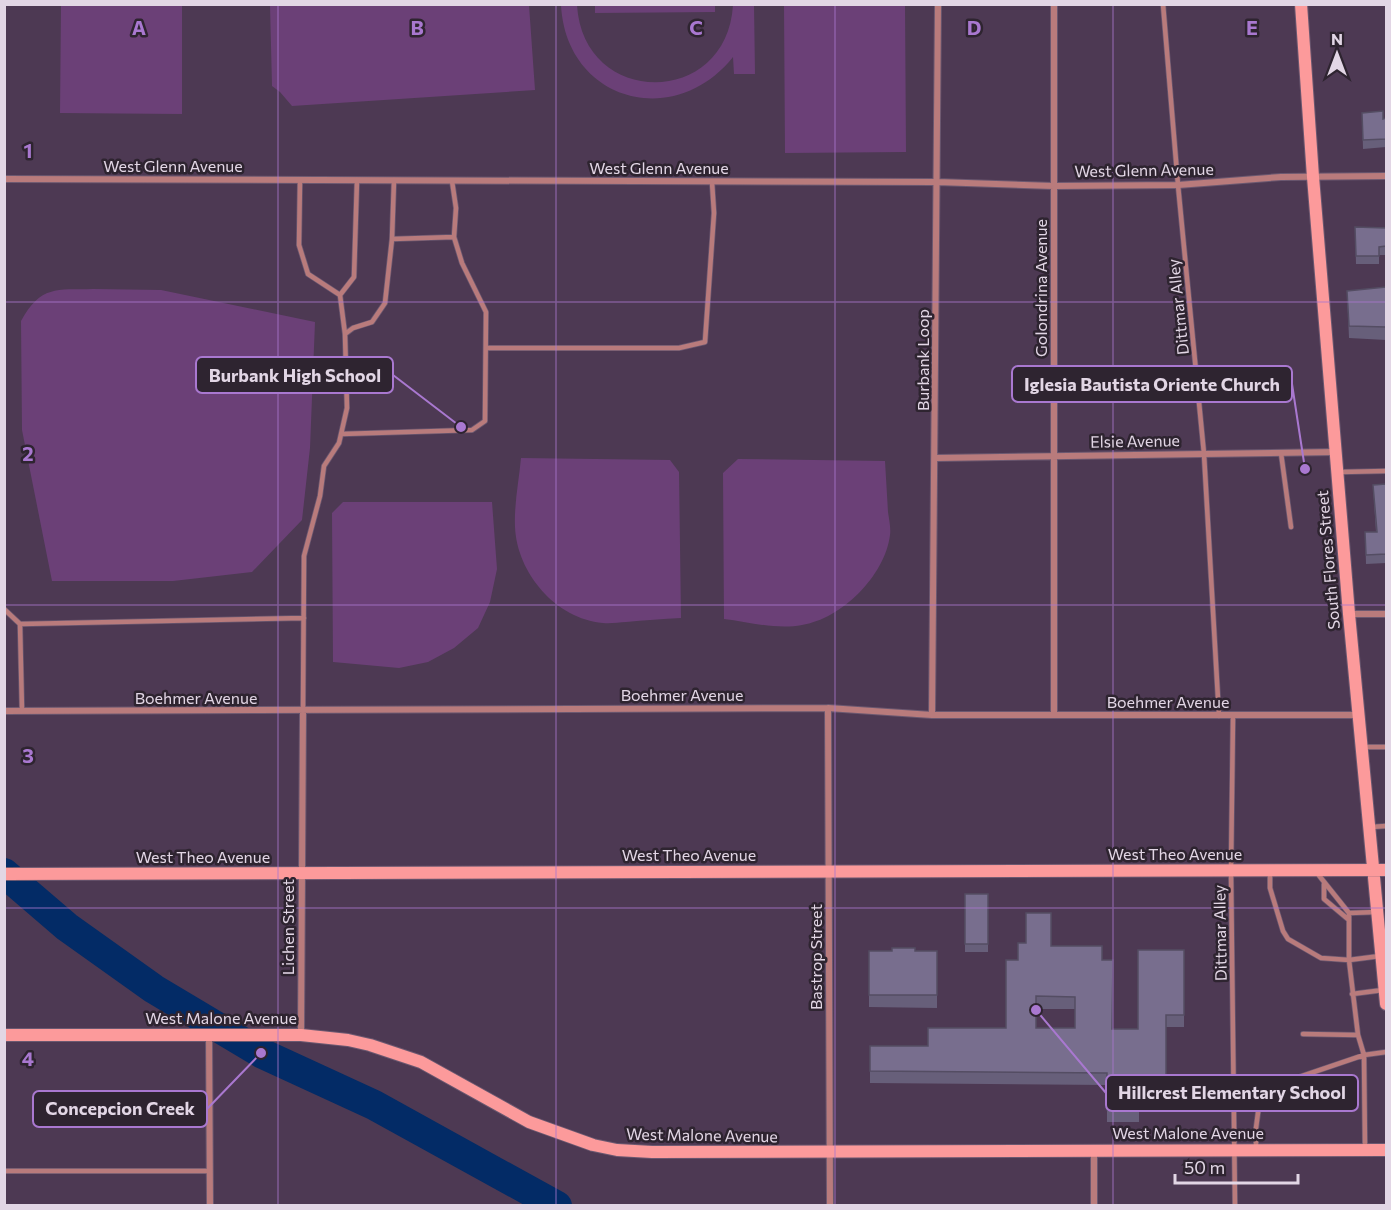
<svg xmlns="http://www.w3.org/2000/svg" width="1391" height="1210" font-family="Commissioner,sans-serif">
<rect width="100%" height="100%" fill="#4d3953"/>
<path fill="#6b4077" d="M61,5H182V114L60,113Z
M270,5H529L535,90L292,106L280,92L272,86Z
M561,5H577C583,108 727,108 733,5H754L755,74H734L733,57C674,131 566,101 561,5Z
M595,5H715V12L595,13Z
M784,5H905L906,152L785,153Z
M93,289L161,290L315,322L310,448L302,520L252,572L173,581H52L22,430L21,321C41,285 56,290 93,289Z
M521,458L670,460L679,472L681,618C663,619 644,620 626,622C619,622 611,624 603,623C556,619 517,573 515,527C514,504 519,480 521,458Z
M738,459L885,461C886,478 887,495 888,512C889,519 891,528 890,535C885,576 841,619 802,625C777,630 749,622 724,619L723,473Z
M343,502H492L497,569L490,602L478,628L454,648L428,662L399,668L333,662L332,513Z"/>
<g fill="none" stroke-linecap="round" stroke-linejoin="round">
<path stroke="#032b66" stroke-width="30" d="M4,873L67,927L154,989L261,1053L374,1105L557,1206"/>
<defs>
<path id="lane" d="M1163,4L1178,185L1204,454L1219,716
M300,180L299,245L308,274L340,295
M392,239L454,237L456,208L452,181
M345,334L340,295L354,277L357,180
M486,348H679L705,342L714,213L712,182
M341,434L472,430L485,421L486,312L462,263L454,237
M1281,453L1291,527
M1340,472L1386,471
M4,609L20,624L304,618
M20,624L22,711
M303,711L304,556L320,496L324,466L339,443L347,408L345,334L353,328L372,322L385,303L392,239L394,180
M1233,716L1231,871L1235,1206
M1363,747H1386
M1371,827L1386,826
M1270,871V888L1283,931L1288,939L1321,958L1349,960L1380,956
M1317,873L1349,913
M1324,884V899L1349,920
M1352,994L1383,990
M1303,1034L1358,1035L1364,1055L1365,1148
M1358,1035L1349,960V913L1377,912
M1256,1150V1128L1261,1090L1364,1055L1386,1052
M4,1171H209"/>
<path id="street" d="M1054,4V715
M4,179L937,182L1054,186L1178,185L1281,177L1386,176
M936,458L1335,452
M1349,614H1386
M828,708L830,1206
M4,711L828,708L932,715H1359
M932,715L938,4
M209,1034L210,1206
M301,1035L303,711
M1094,1151V1206"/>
<path id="secondary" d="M1301,4L1313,177L1349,614L1386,1004
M4,874L1386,870
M4,1035H301L348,1040L370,1045L421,1062L529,1122L593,1145L617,1150L652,1152L1386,1150"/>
</defs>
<use href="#lane" stroke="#6b5870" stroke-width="6"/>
<use href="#street" stroke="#6b5870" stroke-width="8"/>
<use href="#secondary" stroke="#6b5870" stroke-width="14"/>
<use href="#lane" stroke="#b97b7c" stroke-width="4.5"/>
<use href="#street" stroke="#b97b7c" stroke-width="6"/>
<use href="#secondary" stroke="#fc9a9b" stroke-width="12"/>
</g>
<path fill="#675f7a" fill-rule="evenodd" d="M1362,113L1383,119L1386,118V147L1363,149Z
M1355,227L1386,228V255H1379V264H1356Z
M1386,287V340L1349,338L1347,291Z
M1386,484V563L1366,564L1365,532H1376L1373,485Z
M965,894H988V952H965Z
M1051,946L1112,1029H1138L1184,950V1027H1166V1102H1139V1122H1107V1085L870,1083V1046H928L1006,1028L1018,960ZM1036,1009H1075V1028H1036Z
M869,951H937V1008L869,1007Z"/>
<path fill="#786e8e" stroke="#544d63" stroke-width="1.5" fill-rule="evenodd" d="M1383,111V119L1386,118V139L1363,140L1362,113Z
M1355,227L1386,228V246L1379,247V256H1356Z
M1386,287V327L1349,326L1347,291Z
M1386,484V554L1366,555L1365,532H1377L1373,485Z
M965,894H988V944H965Z
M1026,913H1051V946H1102V960H1113L1112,1029H1138V950H1184V1015H1166V1090H1139V1110H1107V1073L870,1071V1046H928V1028H1006V960H1018V943H1026ZM1036,996L1075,997V1028H1036Z
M892,948H915V951H937V995H869V951H892Z"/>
<path fill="none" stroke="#a978d0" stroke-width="1.5" stroke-opacity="0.55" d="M278,4V1206M556,4V1206M835,4V1206M1113,4V1206M4,302H1386M4,605H1386M4,908H1386"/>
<g text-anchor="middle" stroke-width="5" stroke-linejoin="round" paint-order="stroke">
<g font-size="16" fill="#e2d6e5" stroke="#2e2430">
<text x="173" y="172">West Glenn Avenue</text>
<text x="659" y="174">West Glenn Avenue</text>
<text transform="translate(1144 170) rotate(-1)" y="6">West Glenn Avenue</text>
<text transform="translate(1041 288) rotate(-90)" y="6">Golondrina Avenue</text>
<text transform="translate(1178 307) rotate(-96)" y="6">Dittmar Alley</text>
<text transform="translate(923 360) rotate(-90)" y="6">Burbank Loop</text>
<text transform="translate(1135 441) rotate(-1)" y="6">Elsie Avenue</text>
<text transform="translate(1328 560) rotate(-95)" y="6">South Flores Street</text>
<text x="682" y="701">Boehmer Avenue</text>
<text x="196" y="704">Boehmer Avenue</text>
<text x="1168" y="708">Boehmer Avenue</text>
<text x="1175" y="860">West Theo Avenue</text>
<text x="689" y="861">West Theo Avenue</text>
<text x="203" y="863">West Theo Avenue</text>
<text transform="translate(288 927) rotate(-90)" y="6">Lichen Street</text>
<text transform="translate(1220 933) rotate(-91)" y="6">Dittmar Alley</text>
<text transform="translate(816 957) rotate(-90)" y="6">Bastrop Street</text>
<text x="221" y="1024">West Malone Avenue</text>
<text x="1188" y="1139">West Malone Avenue</text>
<text transform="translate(702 1135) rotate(1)" y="6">West Malone Avenue</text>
</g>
</g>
<g font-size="20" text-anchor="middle" font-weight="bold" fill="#a978d0" stroke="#2e2430" stroke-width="5" stroke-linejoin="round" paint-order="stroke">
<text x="139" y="35">A</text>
<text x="417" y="35">B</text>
<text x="696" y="35">C</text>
<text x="974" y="35">D</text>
<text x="1252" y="35">E</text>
<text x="28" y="158">1</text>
<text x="28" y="461">2</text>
<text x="28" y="763">3</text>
<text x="28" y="1066">4</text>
</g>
<path fill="none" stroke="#a978d0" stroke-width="2" d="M461 427L393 375M1305 469L1292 384M1036 1010L1106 1093M261 1053L207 1109"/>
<g fill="#a978d0" stroke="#2e2430" stroke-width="2">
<circle cx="461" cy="427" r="6"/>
<circle cx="1305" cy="469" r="6"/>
<circle cx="1036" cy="1010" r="6"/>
<circle cx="261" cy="1053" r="6"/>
</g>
<g fill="#2e2430" stroke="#a978d0" stroke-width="2">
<rect x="196" y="357" width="197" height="36" rx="6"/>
<rect x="1012" y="366" width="280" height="36" rx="6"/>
<rect x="1106" y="1075" width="252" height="36" rx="6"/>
<rect x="33" y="1091" width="174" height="36" rx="6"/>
</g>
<g font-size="18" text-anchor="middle" font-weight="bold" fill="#e2d6e5">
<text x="295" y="382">Burbank High School</text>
<text x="1152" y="391">Iglesia Bautista Oriente Church</text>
<text x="1232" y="1099">Hillcrest Elementary School</text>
<text x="120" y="1115">Concepcion Creek</text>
</g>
<rect width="1391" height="1210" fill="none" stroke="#e2d6e5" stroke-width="12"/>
<g transform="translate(1337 54)" stroke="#2e2430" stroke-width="4.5" paint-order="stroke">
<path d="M0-4.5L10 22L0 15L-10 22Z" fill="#e2d6e5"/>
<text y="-9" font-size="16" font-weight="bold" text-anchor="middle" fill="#e2d6e5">N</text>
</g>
<path d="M1175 1174v9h123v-9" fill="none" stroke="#e2d6e5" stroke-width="3"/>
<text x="1184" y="1174" font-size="18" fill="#e2d6e5" stroke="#2e2430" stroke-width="4.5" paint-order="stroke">50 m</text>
</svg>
